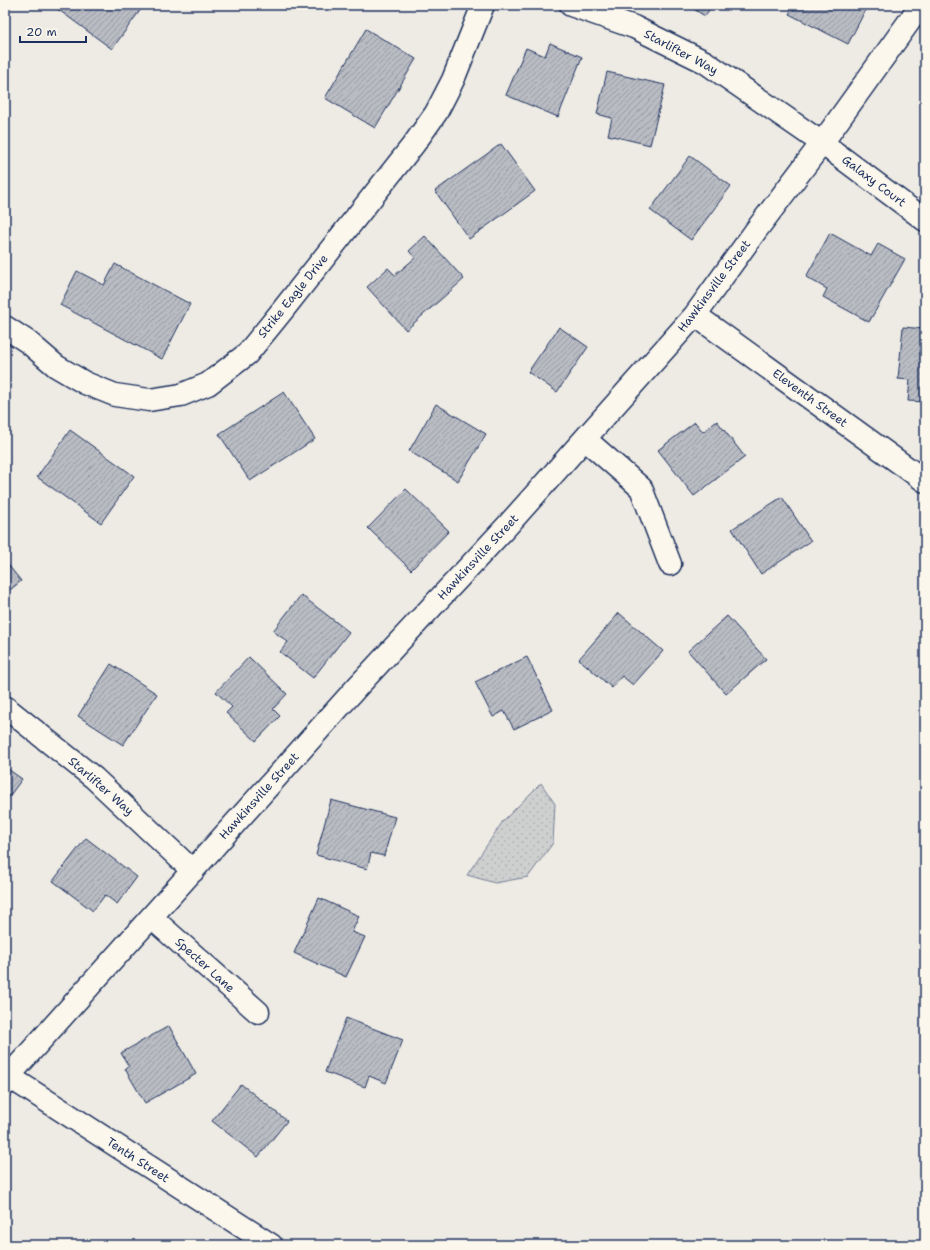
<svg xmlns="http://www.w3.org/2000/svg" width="930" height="1250" font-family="'Shantell Sans',sans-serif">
<defs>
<pattern id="park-dots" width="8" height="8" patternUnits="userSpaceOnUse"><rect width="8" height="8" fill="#cecfcf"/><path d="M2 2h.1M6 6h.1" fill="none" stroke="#b0b2b4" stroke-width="1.8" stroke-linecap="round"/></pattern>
<pattern id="building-hatch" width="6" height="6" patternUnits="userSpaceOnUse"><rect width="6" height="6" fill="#b9bcc3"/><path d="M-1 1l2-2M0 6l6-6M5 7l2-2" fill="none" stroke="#9699a2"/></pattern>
</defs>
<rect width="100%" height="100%" fill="#eeebe4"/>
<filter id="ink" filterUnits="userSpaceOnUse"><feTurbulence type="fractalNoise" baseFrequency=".025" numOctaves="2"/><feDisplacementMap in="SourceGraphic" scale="8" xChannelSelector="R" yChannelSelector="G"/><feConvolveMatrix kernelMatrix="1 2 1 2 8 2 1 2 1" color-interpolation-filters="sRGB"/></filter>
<g filter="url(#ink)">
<path fill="url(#park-dots)" stroke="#747f96" d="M541,783L555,804L553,843L528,877L495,883L467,875L503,821Z"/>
<path fill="url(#building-hatch)" stroke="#1b2f5e" d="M52,5H144L112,49Z
M687,5H712L705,16Z
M794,5H868L848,44L789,14Z
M366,29L416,59L375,128L325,98Z
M550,43L582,57L558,117L506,95L526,48L545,56Z
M607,72L665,85L650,145L608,135L612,118L597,114Z
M501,144L535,191L469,239L435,191Z
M690,156L731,186L691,240L650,210Z
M830,233L871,256L878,244L905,259L869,322L823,297L827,289L806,277Z
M425,236L464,279L406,330L367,287L388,268L395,275L415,258L409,251Z
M115,264L190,304L162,359L60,305L77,271L104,285Z
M559,327L588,347L557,392L528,372Z
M903,327L925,329V402L908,401L910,380L898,379Z
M284,392L315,439L250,481L219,434Z
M436,404L486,434L458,481L409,451Z
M717,421L745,457L694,496L658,450L695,422L703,432Z
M70,430L134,476L101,523L37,477Z
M406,489L449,531L411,570L368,528Z
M782,497L811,541L761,574L732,529Z
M5,561L21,581L5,594Z
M301,595L349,632L313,678L280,652L288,642L273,631Z
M619,613L663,651L633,685L622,676L612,688L579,659Z
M727,616L766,659L726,694L688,651Z
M249,657L287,694L273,709L280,716L256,741L226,713L232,707L216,692Z
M527,657L553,710L514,729L504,711L493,717L475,682Z
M111,664L157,694L123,745L78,716Z
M5,767L22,779L5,802Z
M331,800L395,817L384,856L371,853L367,869L316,855Z
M86,838L137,877L117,904L105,895L93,911L53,881Z
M319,898L359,916L352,932L365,937L346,977L294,953Z
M346,1018L403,1040L386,1083L369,1076L365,1087L325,1072Z
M169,1026L196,1074L145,1103L125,1069L129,1067L121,1053Z
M241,1084L287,1121L258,1157L212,1121Z"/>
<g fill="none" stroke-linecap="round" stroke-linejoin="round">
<defs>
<path id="minor" d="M571,5L634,27L705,62L822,143L925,220
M695,315L925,481
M5,327L28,342L56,366L85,383L115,395L149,400L181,395L208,384L247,354L282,311L414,144L436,113L453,80L483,5
M585,439L641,488L670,564
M5,707L94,778L193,871
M152,918L258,1012
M5,1074L271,1245
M5,1085L8,1077L358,686L507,526L695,315L757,229L822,143L921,5"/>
</defs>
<use href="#minor" stroke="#1b2f5e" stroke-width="25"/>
<use href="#minor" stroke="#fbf7ec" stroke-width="22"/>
</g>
</g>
<g text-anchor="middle" stroke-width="4" stroke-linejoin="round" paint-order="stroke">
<g font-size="12" fill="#1b2f5e" stroke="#fbf7ec">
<text transform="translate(681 52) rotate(28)" y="4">Starlifter Way</text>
<text transform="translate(874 181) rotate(37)" y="4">Galaxy Court</text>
<text transform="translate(714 286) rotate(-53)" y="4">Hawkinsville Street</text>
<text transform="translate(293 296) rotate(-51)" y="4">Strike Eagle Drive</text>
<text transform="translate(810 398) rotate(36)" y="4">Eleventh Street</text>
<text transform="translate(478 557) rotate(-47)" y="4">Hawkinsville Street</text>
<text transform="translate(101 786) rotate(41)" y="4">Starlifter Way</text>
<text transform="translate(259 796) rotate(-48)" y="4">Hawkinsville Street</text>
<text transform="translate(205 965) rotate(42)" y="4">Specter Lane</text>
<text transform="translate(138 1160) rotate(33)" y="4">Tenth Street</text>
</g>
</g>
<rect width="930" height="1250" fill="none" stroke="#fbf7ec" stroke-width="20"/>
<rect x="10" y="10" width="910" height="1230" fill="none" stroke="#1b2f5e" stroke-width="1.5" filter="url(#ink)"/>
<path d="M20 36v6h66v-6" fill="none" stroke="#1b2f5e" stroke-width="2"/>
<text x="26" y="36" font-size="12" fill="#1b2f5e" stroke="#fbf7ec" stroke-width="3" paint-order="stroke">20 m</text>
</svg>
